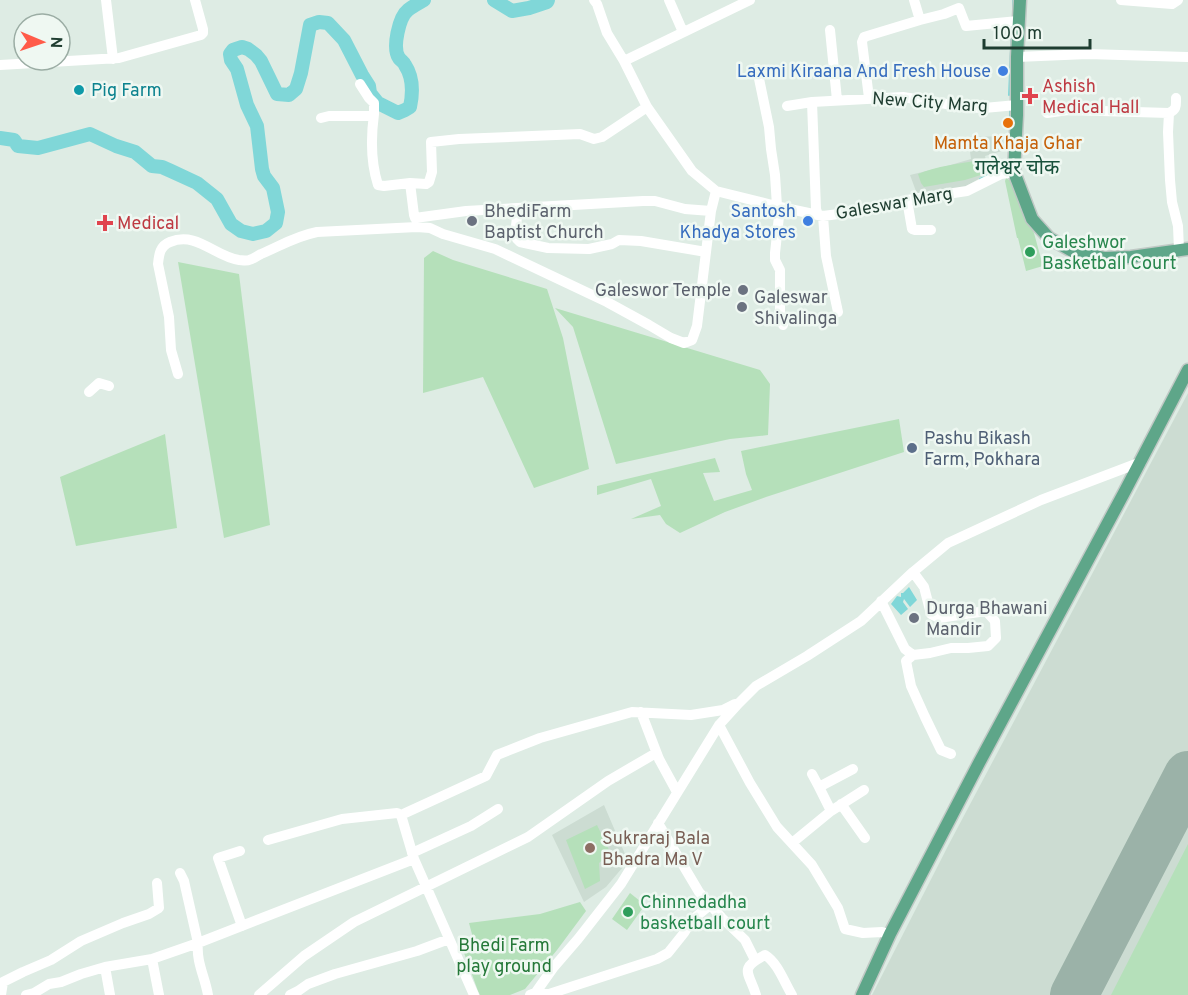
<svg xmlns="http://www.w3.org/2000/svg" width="1188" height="995" font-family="Overpass,'Noto Sans Devanagari',sans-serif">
<rect width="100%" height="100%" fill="#deece4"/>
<path fill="#ccdcd2" d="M1008,136L1009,149L985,156L989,173L961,189L917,194L910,175L947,166L971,159L968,137Z
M1188,393V995H872L949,844Z
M604,805L628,861L606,887L584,902L552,835Z"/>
<path fill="#b5e0ba" d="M979,160L984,174L965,180L924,187L921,183L918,174C937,166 959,164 979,160Z
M1006,178L1011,181L1025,215L1034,233L1043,266L1026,271L1018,238H1017L1005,181Z
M433,251L453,260L547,289L563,338L589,469L534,488L483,377L423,393L424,258Z
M178,262L239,274L270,525L224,538Z
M555,308L760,370L770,384L768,435L730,439L616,464L573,327Z
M899,419L904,452L766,497L725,512L680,533L666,524L660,515L631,519L661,506L651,479L597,495V486L715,458L720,472L703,473L714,501L752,490L746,474L741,451Z
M165,434L177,528L76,546L60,477Z
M597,825L612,856L606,857L599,863L600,881L585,889L566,840Z
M1188,844V995H1111Z
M630,893L645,905L627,930L612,919Z
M580,902L586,911L557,950L525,989L510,995H480L478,991L460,942L473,938L469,923L540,914Z"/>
<path fill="#80d7d8" d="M909,587L917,600L910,607L904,599L903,602L908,609L901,615L891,604L897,596L901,597V593H903Z"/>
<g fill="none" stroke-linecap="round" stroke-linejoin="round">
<path stroke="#80d7d8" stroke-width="2" d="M1013,17V0
M1009,95L1012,26
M1010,141V110
M980,179L992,172L996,171"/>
<path stroke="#80d7d8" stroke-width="14" d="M494,0L512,11L529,8L547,2L548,0
M0,138L14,140L18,146L38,148L90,134L116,146L135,152L152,166L162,167L171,171L197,183L217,199L231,224L241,231L253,234L266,231L276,223L278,212L273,188L264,176L262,169L257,126L247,105L237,69L231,60L230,54L233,50L242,47L248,49L256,55L261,61L277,94L289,95L296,89L301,73L310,25L319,22L328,23L344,40L362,75L369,86L370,93L378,103L398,113L405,110L410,107C413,93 413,77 405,65C404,62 401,61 399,58C392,48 399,17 408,10C413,6 419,3 424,0"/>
<path stroke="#9bb2a8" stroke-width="48" d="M1074,995L1188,775"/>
<defs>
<path id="major" d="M1020,0L1017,57V115L1014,172L1032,219L1049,238L1074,252L1104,258L1131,257L1188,249
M862,995L890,934L979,763L1125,491L1188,370"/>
</defs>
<use href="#major" stroke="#c0c9c5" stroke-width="15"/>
<path stroke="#fff" stroke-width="10" d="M106,0L113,59
M594,0L597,4L607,33L624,61L647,107L692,171L716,191L780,207L823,216L862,211L907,200L967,191L1001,174L1014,172
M669,0L683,32
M914,0L920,20
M1121,0L1172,4L1178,0
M830,30L837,100
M1017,57L1088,54L1187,57
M624,61L750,0
M0,65L119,58L201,35L203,33V29L195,0
M757,69L769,127L771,149L775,175L777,206
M360,84L369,98L374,103V114
M869,98L862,42L864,37L920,20L944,14L959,8L966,26L1018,21
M1176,98C1176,106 1177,109 1169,113L1168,132L1170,180L1172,202L1178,226L1179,250
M787,106L812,102
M647,107L602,137L594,139L580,134L459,139L431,142L432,172L429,182L426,184L410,183L414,215L415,218L466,211L643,201H655L685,209L711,211
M1047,113L1068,110L1169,113
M321,118L329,116H371L374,114C371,136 371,163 378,185L384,186L410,183
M907,200L912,229L915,230H931
M780,207L775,253V260L780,270V311L783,325
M518,208L515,235L517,239L520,242L548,248L589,249L612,244L619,240L641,241L706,252
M818,215L816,209L812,102L903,97L965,107L984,108L1017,105
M823,216L826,256L838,312
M178,374L171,350L169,317L158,264C159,254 160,246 170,242C197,231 215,257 239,260C241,260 247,261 249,260C253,259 257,256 261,254C280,246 296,236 317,232L417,227L430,228L443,234L495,249L607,302L649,325L671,338L684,343L692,340L697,326L711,211L716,191
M89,392L99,383L109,386
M881,601L905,649L913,655L930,653L951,648H968L988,646L996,638L995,621L986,611L939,618L931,614L924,587L913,572
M913,655L906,661L911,686L925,717L941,750L951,754
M641,712L659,759L677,792
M719,725L750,783L777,827L812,865L838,908L845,929L863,933L882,932L890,934
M812,774L819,787L853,769
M819,787L831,811
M841,804L865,838
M658,823L699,892L722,918L745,940L755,960
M268,840L342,819L397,813L401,815
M792,843L831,811L864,790
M240,851L218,858L242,926
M412,853L471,826L498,809
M180,873L184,881L198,943C196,962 205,977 208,995
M152,959L159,995
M105,967L110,995
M1,995L3,982L23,972L51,960L81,941L123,923L149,914L159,908L157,883
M26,995L34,993L49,984L61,982L81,974L105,967L152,959L198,943L414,859
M259,995L304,956L354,922L528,837L608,781L656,753
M290,995L298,991L308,984L335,974L417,951L449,939
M474,995L414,859L401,815L486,776L497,755L540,738L632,712L691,715L723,710L735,704
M530,995L535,993L549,994L657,959L668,953L684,933L692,920L710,905
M534,995L553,968L578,939L621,884L719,725L739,703L756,686L807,656L861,621L913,572L948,543L1041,500L1141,462
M756,995C749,972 738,969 765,955C778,963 784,982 792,995"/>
<use href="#major" stroke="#5ea689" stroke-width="12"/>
</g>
<g fill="#3f7fe0" stroke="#eff8f2" stroke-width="2">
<circle cx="1003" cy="71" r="6"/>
<circle cx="808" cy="221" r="6"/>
</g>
<circle fill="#0f9aa8" stroke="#eff8f2" stroke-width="2" cx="79" cy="90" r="6"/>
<g fill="#e0444e" stroke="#eff8f2" stroke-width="2">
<path d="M1027 87h6v6h6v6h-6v6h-6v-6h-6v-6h6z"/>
<path d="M102 214h6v6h6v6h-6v6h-6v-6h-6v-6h6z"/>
</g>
<circle fill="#e8710a" stroke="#eff8f2" stroke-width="2" cx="1008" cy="123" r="6"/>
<g fill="#6b7280" stroke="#eff8f2" stroke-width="2">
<circle cx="472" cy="221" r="6"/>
<circle cx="743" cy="290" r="6"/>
<circle cx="742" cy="307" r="6"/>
<circle cx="914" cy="618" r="6"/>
</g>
<g fill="#2e9e5b" stroke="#eff8f2" stroke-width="2">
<circle cx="1030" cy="252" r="6"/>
<circle cx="628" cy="912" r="6"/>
</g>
<circle fill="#5c6f8a" stroke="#eff8f2" stroke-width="2" cx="912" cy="448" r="6"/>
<circle fill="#8d6e63" stroke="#eff8f2" stroke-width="2" cx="590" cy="848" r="6"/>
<g text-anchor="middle" stroke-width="5" stroke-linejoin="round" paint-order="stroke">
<g font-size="18" fill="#366cbe" stroke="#eff8f2" text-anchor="end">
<text x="991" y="77">Laxmi Kiraana And Fresh House</text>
<text x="796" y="217">Santosh<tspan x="796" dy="21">Khadya Stores</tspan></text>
</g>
<g font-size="18" fill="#be3a42" stroke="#eff8f2" text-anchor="start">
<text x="1042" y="92">Ashish<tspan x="1042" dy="21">Medical Hall</tspan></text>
<text x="117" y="229">Medical</text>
</g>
<g font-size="18" fill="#0d838f" stroke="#eff8f2" text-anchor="start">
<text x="91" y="96">Pig Farm</text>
</g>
<g font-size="18" fill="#1e3d30" stroke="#eff8f2">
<text transform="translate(930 102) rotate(4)" y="6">New City Marg</text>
<text transform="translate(894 203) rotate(-10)" y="6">Galeswar Marg</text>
</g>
<g font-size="18" fill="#c56008" stroke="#eff8f2">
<text x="1008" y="149">Mamta Khaja Ghar</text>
</g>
<g font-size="18" fill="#5b616d" stroke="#eff8f2" text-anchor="start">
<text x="484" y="217">BhediFarm<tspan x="484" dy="21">Baptist Church</tspan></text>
<text x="731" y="296" text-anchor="end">Galeswor Temple</text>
<text x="754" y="303">Galeswar<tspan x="754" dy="21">Shivalinga</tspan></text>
<text x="926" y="614">Durga Bhawani<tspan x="926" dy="21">Mandir</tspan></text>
</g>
<g font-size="18" fill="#27864d" stroke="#eff8f2" text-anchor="start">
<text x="1042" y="248">Galeshwor<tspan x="1042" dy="21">Basketball Court</tspan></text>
<text x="640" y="908">Chinnedadha<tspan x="640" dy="21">basketball court</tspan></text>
</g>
<g font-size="18" fill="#4e5e75" stroke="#eff8f2" text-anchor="start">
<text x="924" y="444">Pashu Bikash<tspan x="924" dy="21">Farm, Pokhara</tspan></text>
</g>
<g font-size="18" fill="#785e54" stroke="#eff8f2" text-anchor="start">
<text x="602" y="844">Sukraraj Bala<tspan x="602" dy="21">Bhadra Ma V</tspan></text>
</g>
<g font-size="18" fill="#247838" stroke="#eff8f2">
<text x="504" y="951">Bhedi Farm<tspan x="504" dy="21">play ground</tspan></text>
</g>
<g font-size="20" fill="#18513b" stroke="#eff8f2">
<text x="1017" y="174">गलेश्वर चोक</text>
</g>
</g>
<g transform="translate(42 42) rotate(92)"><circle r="28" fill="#eff8f2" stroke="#9bada4" stroke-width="1.5"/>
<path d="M0-4.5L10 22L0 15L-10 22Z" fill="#ff5b49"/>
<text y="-9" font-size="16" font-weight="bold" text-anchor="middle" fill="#1e3d30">N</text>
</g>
<path d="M984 39v9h106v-9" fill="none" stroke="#1e3d30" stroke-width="3"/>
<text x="993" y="39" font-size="18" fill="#1e3d30" stroke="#eff8f2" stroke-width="4.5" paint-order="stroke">100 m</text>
</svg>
